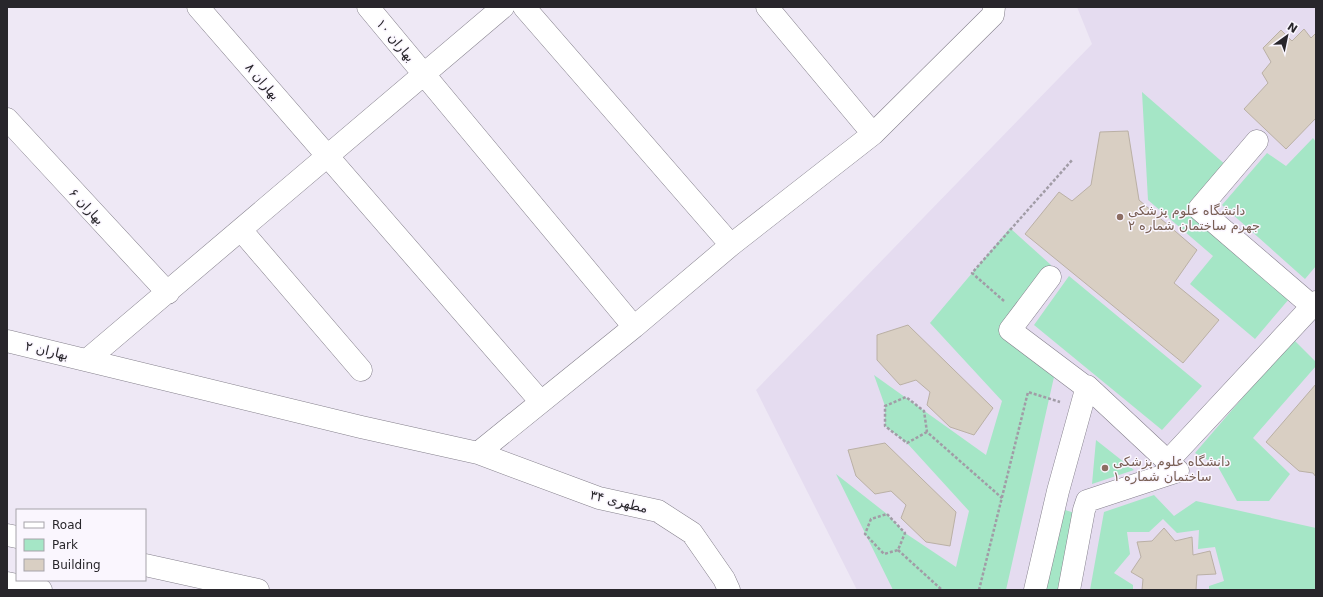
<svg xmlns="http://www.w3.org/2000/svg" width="1323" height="597" font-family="'DejaVu Sans',Vazirmatn,sans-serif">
<rect width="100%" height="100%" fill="#eee8f5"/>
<path fill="#e5dcf0" d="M1077,7H1316V590H857L756,390L1092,44Z"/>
<path fill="#a5e6c6" d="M1142,92L1227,166L1190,209L1289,299L1255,339L1190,284L1213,256L1148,200Z
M1313,138L1316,142V266L1305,279L1222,205L1267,153L1286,166Z
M1010,228L1051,265L1002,333L1054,377L1006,590H893L836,474L887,514L905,533L956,567L969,511L907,443L885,426V406L874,375L986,455L1002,401L930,323Z
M1069,276L1202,386L1162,430L1034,325Z
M1293,339L1316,362V366L1253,438L1290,474L1269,501H1237L1217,465L1195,453Z
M1096,440L1134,470L1092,484Z
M1154,495L1174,516L1196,501L1316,528V590H1209V586L1224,581L1215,547L1198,549L1199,530L1177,533L1163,519L1149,532H1127L1130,554L1114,573L1133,585V590H1090L1104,512Z
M1065,510L1078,514L1060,590H1045Z"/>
<path fill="#d9cfc3" stroke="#bab0a5" d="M1304,29L1311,38L1316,33V118L1286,149L1244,109L1268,83L1262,73L1271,62L1263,48L1281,30L1292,41Z
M1128,131L1139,200L1197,250L1174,283L1219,320L1183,363L1025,234L1059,192L1072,201L1091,185L1100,132Z
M908,325L993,408L974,435L950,427L927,405L930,392L916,380L900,385L877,360V335Z
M1316,384V477L1313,473L1299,471L1266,442Z
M885,443L956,512L950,546L926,542L901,518L906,505L891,491L875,494L856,476L848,450Z
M1164,528L1175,541L1192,537L1193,555L1210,551L1216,574L1197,575L1196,590H1142L1143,579L1131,572L1141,557L1137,542L1152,541Z"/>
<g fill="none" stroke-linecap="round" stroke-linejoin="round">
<defs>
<path id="street" d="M198,7L541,402
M368,7L634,327
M524,7L731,245
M767,7L873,134
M7,119L168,293
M1257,141L1199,209L1312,306
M241,230L361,370
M1050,277L1010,330L1087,388
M7,341L361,427L478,453L634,327L731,245L873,134L993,15L994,7
M87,360L503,7
M478,453L599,498L658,511L692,533L724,579L729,590
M1168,461L1316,302
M1035,590L1058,491L1087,386L1178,471L1087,501L1084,510L1069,590"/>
<path id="primary" d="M7,535L17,537
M145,565L258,590
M7,583L41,590"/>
</defs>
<use href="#street" stroke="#85808c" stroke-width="23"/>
<use href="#primary" stroke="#85808c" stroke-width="23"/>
<path stroke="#a19ca6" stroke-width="2.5" stroke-dasharray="3 2" stroke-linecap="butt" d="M1004,301L972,273L1073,159
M927,432L907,443L885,426V406L906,397L924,411L927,432L1002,498
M887,514L905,533L898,550L884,554L865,534L871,519Z
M898,550L942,590
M979,590L1028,392L1060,402"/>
<use href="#street" stroke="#fff" stroke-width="22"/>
<use href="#primary" stroke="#fff" stroke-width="22"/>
</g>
<g fill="#8d6e63" stroke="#faf6fe" stroke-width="1.5">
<circle cx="1120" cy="217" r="4"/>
<circle cx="1105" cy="468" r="4"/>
</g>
<g text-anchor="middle" stroke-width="3" stroke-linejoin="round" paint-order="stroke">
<g font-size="13" fill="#28262b" stroke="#faf6fe">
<text transform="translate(396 40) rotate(50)" y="5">بهاران ۱۰</text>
<text transform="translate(263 81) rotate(49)" y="5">بهاران ۸</text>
<text transform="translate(87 206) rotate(47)" y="5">بهاران ۶</text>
<text transform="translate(47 350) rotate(13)" y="5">بهاران ۲</text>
<text transform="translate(619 501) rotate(14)" y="5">مطهری ۳۴</text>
</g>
<g font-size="13" fill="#785e54" stroke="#faf6fe" text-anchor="start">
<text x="1128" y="215">دانشگاه علوم پزشکی<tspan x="1128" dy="15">جهرم ساختمان شماره ۲</tspan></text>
<text x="1113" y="466">دانشگاه علوم پزشکی<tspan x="1113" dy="15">ساختمان شماره ۱</tspan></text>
</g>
</g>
<rect width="1323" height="597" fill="none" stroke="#28262b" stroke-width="16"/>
<rect x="16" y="509" width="130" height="72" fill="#faf6fe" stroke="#a6a3aa"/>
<rect x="24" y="522" width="20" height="6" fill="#ffffff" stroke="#a6a3aa"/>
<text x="52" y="529" font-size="12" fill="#28262b">Road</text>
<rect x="24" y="539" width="20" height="12" fill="#a5e6c6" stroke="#a6a3aa"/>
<text x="52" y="549" font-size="12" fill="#28262b">Park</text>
<rect x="24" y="559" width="20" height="12" fill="#d9cfc3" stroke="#a6a3aa"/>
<text x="52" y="569" font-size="12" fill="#28262b">Building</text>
<g transform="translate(1287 36) rotate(33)" stroke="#faf6fe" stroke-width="3" paint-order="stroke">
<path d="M0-3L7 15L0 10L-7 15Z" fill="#28262b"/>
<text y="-6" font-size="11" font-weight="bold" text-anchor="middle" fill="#28262b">N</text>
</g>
</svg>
